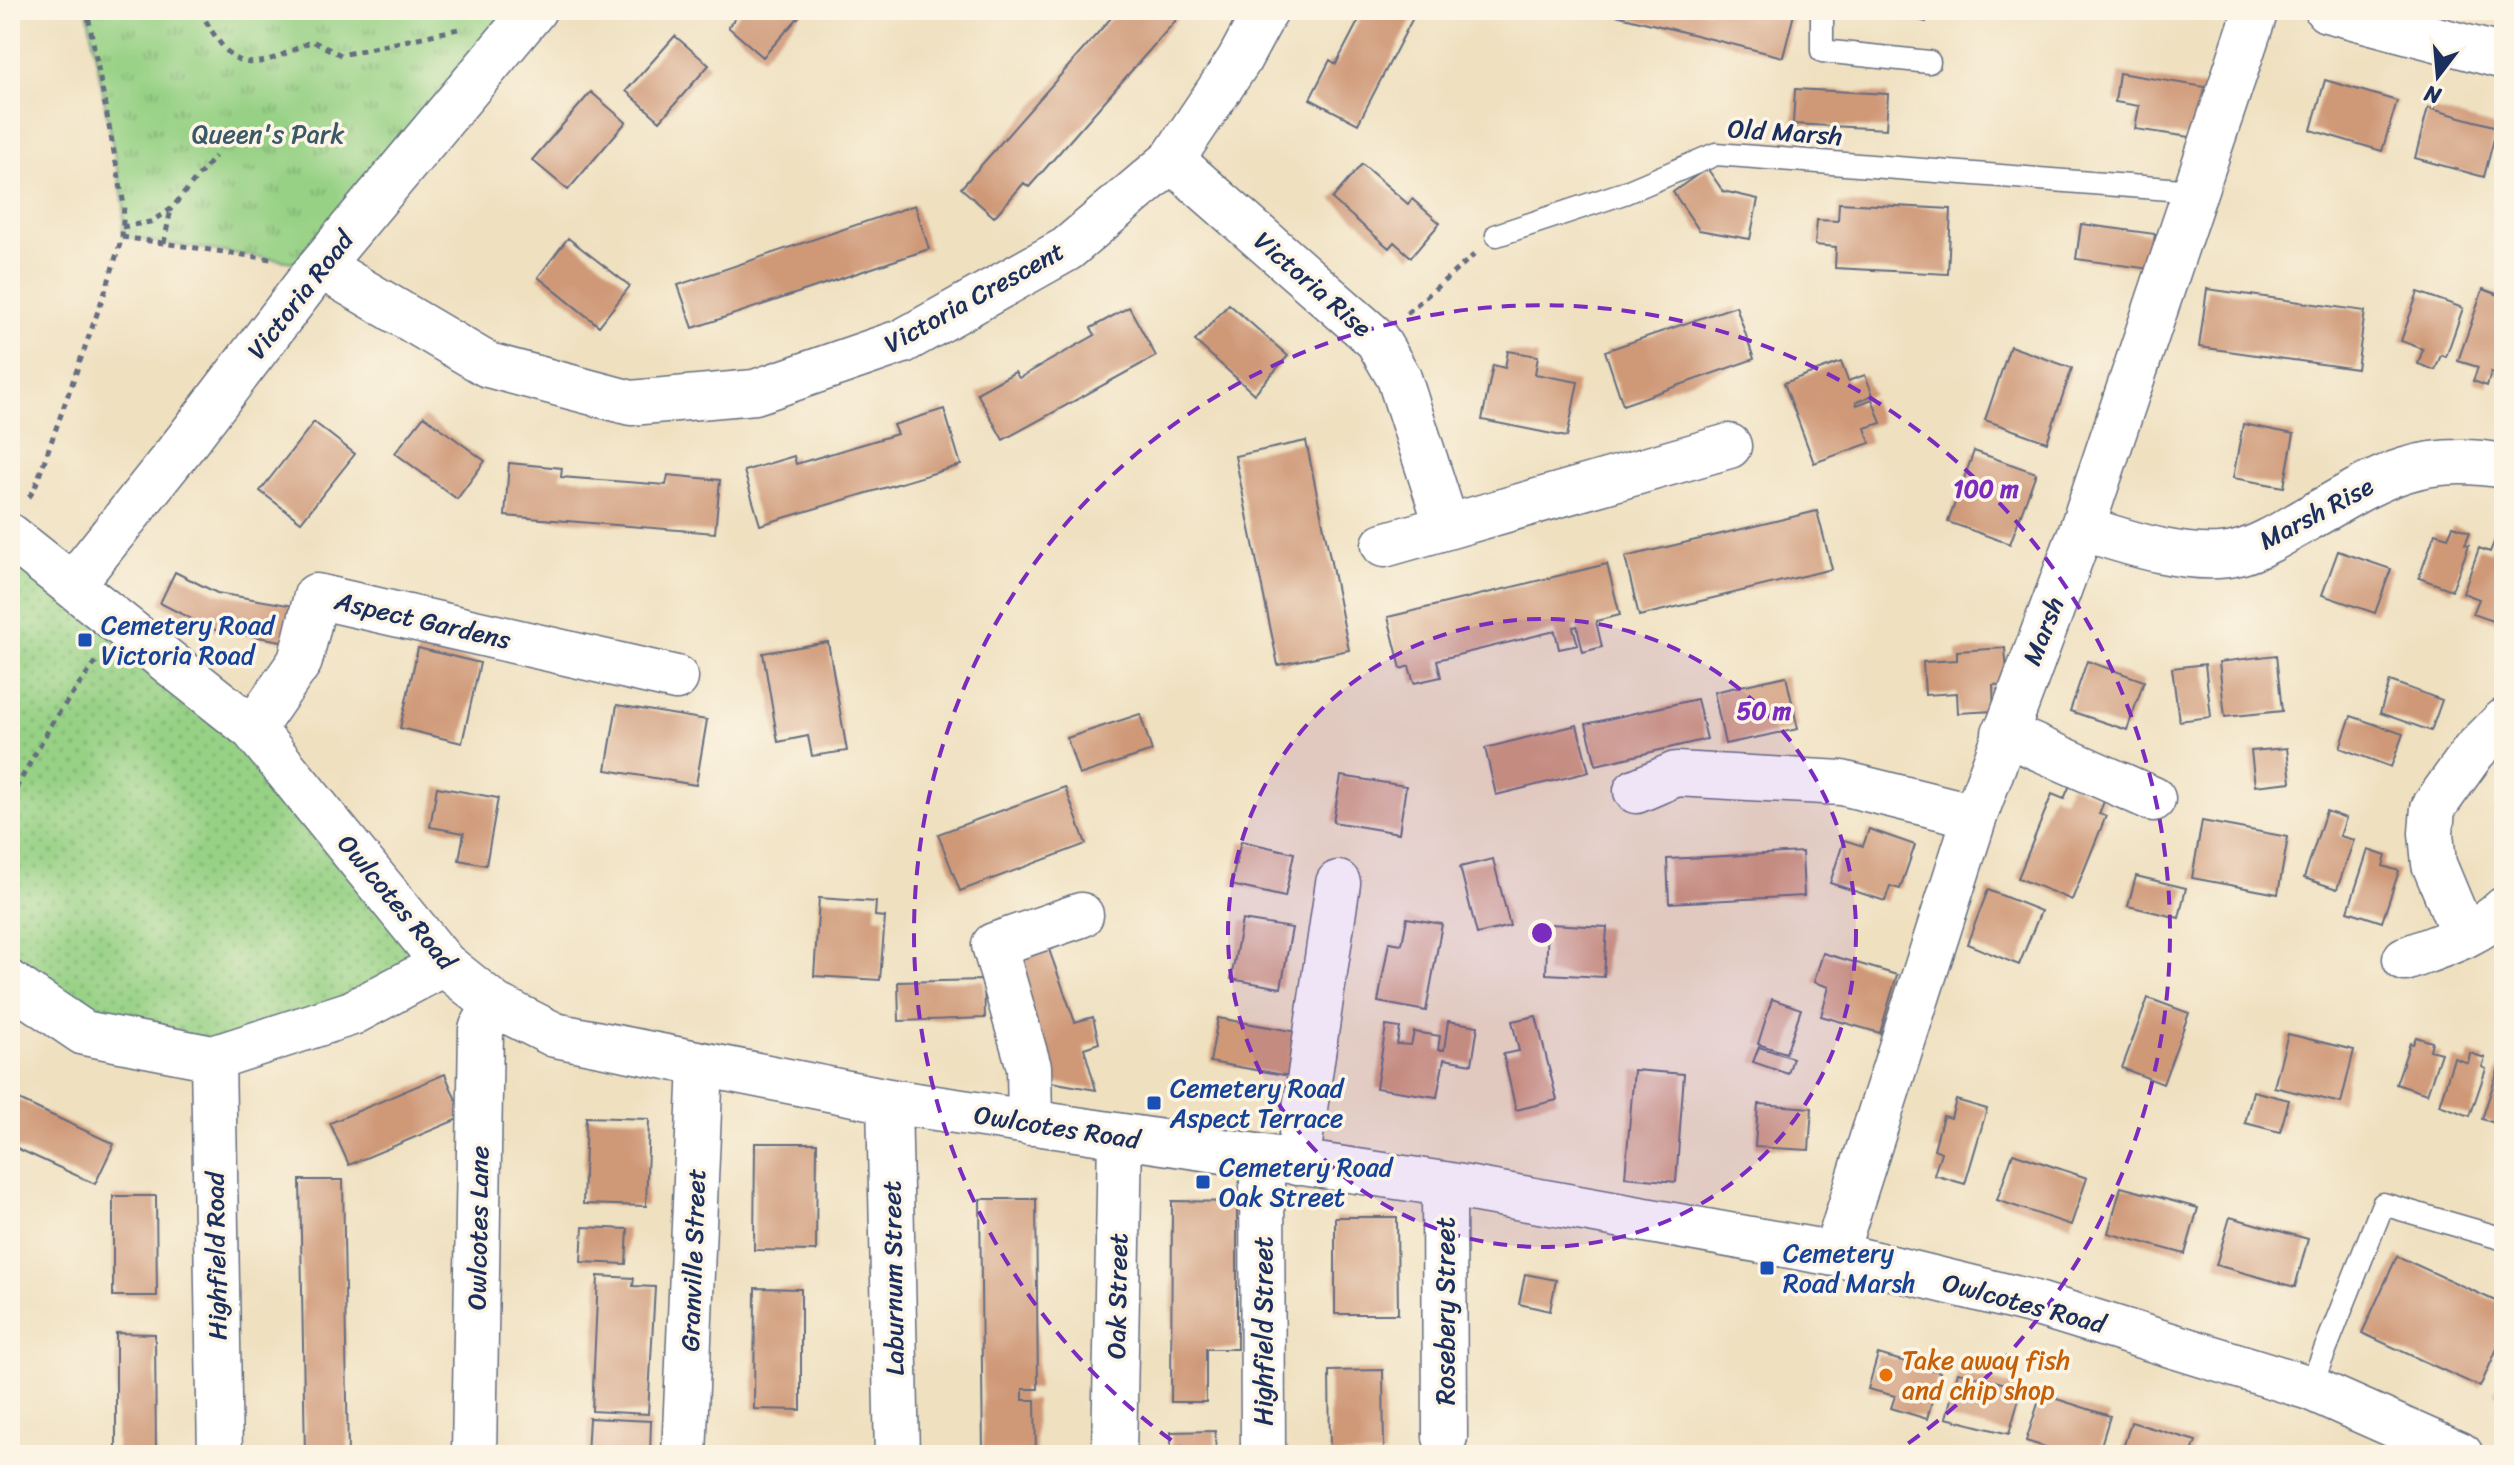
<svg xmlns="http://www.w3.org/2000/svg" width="2514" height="1465" font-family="Sriracha,sans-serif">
<defs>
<pattern id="grass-dots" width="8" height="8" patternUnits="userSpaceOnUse" patternTransform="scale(2)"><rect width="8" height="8" fill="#97d185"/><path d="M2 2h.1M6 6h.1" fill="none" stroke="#7aaa70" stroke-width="1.8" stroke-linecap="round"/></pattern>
<pattern id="park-tufts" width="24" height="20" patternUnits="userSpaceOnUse" patternTransform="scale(2)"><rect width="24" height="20" fill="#97d185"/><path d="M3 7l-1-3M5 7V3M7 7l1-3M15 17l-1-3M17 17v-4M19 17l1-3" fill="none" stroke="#7aaa70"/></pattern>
</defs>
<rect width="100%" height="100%" fill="#fcf5e5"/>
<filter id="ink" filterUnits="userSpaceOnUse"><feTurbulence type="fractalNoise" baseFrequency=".0125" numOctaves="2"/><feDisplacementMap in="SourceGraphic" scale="16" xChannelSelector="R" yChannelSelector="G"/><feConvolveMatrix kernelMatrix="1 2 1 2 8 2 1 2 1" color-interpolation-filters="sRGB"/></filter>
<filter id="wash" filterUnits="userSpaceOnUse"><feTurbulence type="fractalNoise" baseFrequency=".006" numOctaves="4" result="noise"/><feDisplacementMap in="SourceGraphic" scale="32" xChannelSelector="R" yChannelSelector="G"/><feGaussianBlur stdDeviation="1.8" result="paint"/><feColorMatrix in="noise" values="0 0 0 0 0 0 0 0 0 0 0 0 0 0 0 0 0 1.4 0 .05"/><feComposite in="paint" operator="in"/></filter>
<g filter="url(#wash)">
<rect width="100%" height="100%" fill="#efe0c0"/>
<path fill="url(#grass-dots)" stroke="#598072" stroke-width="2" d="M10,536L253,729L444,964L213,1058L10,983Z"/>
<path fill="url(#park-tufts)" stroke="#598072" stroke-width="2" d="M87,10H534L320,266L122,237L124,205Z"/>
<g id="blocks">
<path fill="#cf9978" d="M742,10H805L763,57L728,27Z
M1118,10H1185L1029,187L1024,183L994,217L961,188Z
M1364,10H1417L1358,124L1310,99L1330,60L1336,64Z
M1596,10H1795L1783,57Z
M1881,10H1928L1926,22Z
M675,36L709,65L660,121L626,91Z
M2119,73L2205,87L2197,138L2135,129L2139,106L2115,102Z
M2325,80L2397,101L2382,151L2311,130Z
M1795,89L1888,94L1886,129L1793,124Z
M591,92L626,122L568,190L532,160Z
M2428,108L2497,127L2484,177L2415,158Z
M1362,164L1408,204L1412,199L1440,223L1411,257L1394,242L1389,248L1332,199Z
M1707,168L1723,191L1758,199L1750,239L1699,230L1673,192Z
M1839,203L1951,209L1948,274L1835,268L1836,247L1815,245L1817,220L1838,221Z
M915,205L929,249L693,328L678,285Z
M2081,224L2155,234L2150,269L2076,259Z
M568,238L630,286L599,326L538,277Z
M2207,289L2365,311L2357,369L2199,347Z
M2483,289L2504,297V363L2500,375L2491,372L2487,386L2473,381L2478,367L2458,361Z
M2418,292L2463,308L2446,357L2441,355L2435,370L2418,364L2423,349L2401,341Z
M1229,304L1288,356L1254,394L1195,341Z
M1736,306L1754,359L1623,405L1605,351Z
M1129,307L1156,356L1003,440L977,393L1015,372L1019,378L1095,335L1091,328Z
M2010,346L2072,368L2047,442L1985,420Z
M1508,351L1538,356L1535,374L1578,382L1567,437L1482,420L1493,365L1505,368Z
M1841,362L1848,381L1865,375L1873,395L1856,402L1857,405L1872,399L1881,423L1865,428L1870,443L1814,463L1784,383Z
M944,409L961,465L760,525L744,471L794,456L796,464L897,434L893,425Z
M424,416L485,461L457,499L395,453Z
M314,422L355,454L301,522L260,491Z
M2243,424L2294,434L2284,487L2233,478Z
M1306,441L1349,650L1278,665L1235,456Z
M1974,451L2036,473L2010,544L1948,522Z
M509,463L562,468L561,477L666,485L668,475L720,480L715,533L505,516Z
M1817,511L1832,569L1639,616L1625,557Z
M2453,526L2470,532L2465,544L2469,545L2452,590L2419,578L2435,533L2448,537Z
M2496,537L2504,540V600L2496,622L2473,614L2479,599L2463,593L2479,548L2490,552Z
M2338,551L2391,569L2375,613L2322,595Z
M1607,564L1620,615L1596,621L1602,647L1583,652L1577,626L1573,627L1578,645L1559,649L1555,631L1437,660L1441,677L1414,683L1409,666L1401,669L1388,617Z
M175,572L217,593L300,607L293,643L211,629L160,603Z
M828,642L847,751L812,756L808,736L778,742L763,653Z
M418,648L480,663L462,743L400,728Z
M2005,648L2008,684L1993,685L1994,711L1958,713L1957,693L1925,695L1923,662L1957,660V651Z
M2276,655L2282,711L2225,717L2219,662Z
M2087,661L2144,681L2127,730L2070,711Z
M2205,664L2211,717L2179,721L2172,668Z
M1786,676L1798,729L1725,744L1714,692Z
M2390,681L2442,700L2431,731L2380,713Z
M1697,699L1707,739L1596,765L1586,724Z
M617,705L707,720L696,785L606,770Z
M1140,714L1152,751L1079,775L1067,738Z
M2351,716L2403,734L2391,767L2340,748Z
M1577,725L1589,772L1496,795L1485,748Z
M2287,748L2291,782L2255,786L2251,751Z
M1341,776L1406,786L1399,833L1333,822Z
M2070,785L2105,799L2099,814L2106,816L2072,900L2018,878L2052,794L2064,799Z
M437,787L498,798L486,865L459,860L464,833L430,827Z
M1065,787L1086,844L960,891L938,834Z
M2326,811L2346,818L2340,836L2354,840L2337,889L2304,878Z
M2202,821L2288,837L2278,894L2192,878Z
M1869,829L1915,845L1900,889L1890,886L1885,901L1830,883L1844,840L1863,846Z
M1241,841L1294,853L1285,897L1231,885Z
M2368,850L2386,856L2383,866L2399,871L2382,922L2348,911Z
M1802,852L1804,896L1669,903L1667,859Z
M1493,859L1510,926L1477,934L1460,867Z
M2136,876L2186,888L2179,918L2128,906Z
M1988,890L2041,911L2019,965L1967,944Z
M819,898L876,902L875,916L885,917L880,980L814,976Z
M1407,918L1442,924L1426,1011L1378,1002L1389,942L1402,944Z
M1242,920L1292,928L1281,988L1231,979Z
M1548,924L1607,927L1604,977L1546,974Z
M1047,944L1075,1022L1093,1017L1099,1043L1084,1048L1096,1090L1051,1082L1007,956Z
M1823,953L1897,975L1880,1033L1821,1016L1829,987L1814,982Z
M984,980L985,1018L899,1021L898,982Z
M2148,998L2189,1013L2163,1084L2122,1068Z
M1772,999L1801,1009L1786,1053L1758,1044Z
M1536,1016L1557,1100L1516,1110L1503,1054L1519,1051L1512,1021Z
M1218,1018L1303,1033L1296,1077L1210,1062Z
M1448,1021L1478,1026L1472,1064L1444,1059L1437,1097L1376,1088L1386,1026L1400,1028L1397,1044L1411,1045L1414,1032L1440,1036L1438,1050H1444Z
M2288,1034L2354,1050L2341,1103L2274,1087Z
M2416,1037L2432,1042L2430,1050L2441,1053L2427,1094L2396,1084L2410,1043L2413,1044Z
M1759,1047L1793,1058L1788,1074L1753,1062Z
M2470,1053L2485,1058L2482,1067L2486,1069L2470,1116L2439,1105L2454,1058L2468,1063Z
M2501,1061L2504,1062V1126L2482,1119Z
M1634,1070L1684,1074L1676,1182L1625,1177Z
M445,1074L463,1117L349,1165L330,1123Z
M2253,1091L2289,1100L2280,1132L2245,1123Z
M17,1099L114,1144L95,1184L10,1145V1115Z
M1956,1100L1987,1109L1965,1184L1934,1175L1941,1152L1934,1149L1943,1116L1951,1118Z
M1758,1104L1812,1108L1809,1150L1755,1147Z
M586,1117L649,1119L646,1206L583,1204Z
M755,1143H817L816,1251L754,1250Z
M2013,1153L2087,1178L2071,1225L1997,1200Z
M300,1180H343L348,1455H305Z
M2121,1187L2198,1208L2185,1254L2108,1233Z
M113,1196H156L157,1296H113Z
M980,1199H1036L1038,1389H1023V1400H1035L1036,1455H983Z
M1172,1201L1237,1202V1349H1206V1402H1171Z
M1335,1217H1397L1398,1314H1335Z
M2230,1217L2308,1239L2295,1287L2216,1265Z
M583,1227L628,1229L626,1264L581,1262Z
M2397,1256L2504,1305V1333L2480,1387L2362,1333Z
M1525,1274L1556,1280L1550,1311L1519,1304Z
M598,1276L634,1278L633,1286L655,1287L648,1414L592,1411Z
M755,1288L801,1289V1410L754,1409Z
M116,1333L155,1334L156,1455H116Z
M1878,1354L1940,1372L1927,1419L1891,1408L1895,1396L1868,1389Z
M1383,1370L1384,1455H1330L1329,1371Z
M2504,1371V1398L2494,1394Z
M1958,1372L2022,1388L2009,1434L1946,1418Z
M2041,1394L2110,1416L2098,1455H2071L2026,1441Z
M589,1418L651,1421L650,1455H587Z
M2131,1422L2196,1441L2191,1455H2121Z
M1215,1431L1216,1455H1171V1432Z"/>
</g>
</g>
<g filter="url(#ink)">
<use href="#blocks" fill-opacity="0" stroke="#656d80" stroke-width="2"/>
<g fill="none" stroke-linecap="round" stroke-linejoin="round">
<defs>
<path id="lane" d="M1822,10V51L1929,62
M1497,235L1624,193L1716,154L2195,191
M2310,1388L2383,1204L2504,1239"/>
<path id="street" d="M2327,10L2504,57
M1172,160L1377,340L1399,378L1447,527L1729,446
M320,266L488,365L631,403L755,392L903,341L1067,249L1172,160L1239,60L1266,10
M2082,528C2125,542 2193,565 2238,553C2261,547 2283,533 2304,521C2377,479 2416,451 2504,466
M10,536L253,729L444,964L495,1005L555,1035L889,1101L1444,1184L1835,1254L2031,1302L2310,1388L2461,1455
M1384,545L1447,527
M72,585L185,443L320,266L534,10
M253,729L300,661L316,596L676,678
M2004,733L2153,799
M1636,791L1676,774L1842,783L1975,816
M2464,936L2434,864L2431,833L2433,808L2474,751L2504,721
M2405,959C2439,946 2478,935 2504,909
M10,983L84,1033L213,1058L352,1013L444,964
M213,1058L220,1455
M889,1101L897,1455
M1030,1123L1029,1067L994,945L1081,915
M1262,1158L1263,1455
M1297,1163L1338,883
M1444,1184L1445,1437
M1835,1254L1975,816L2082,528L2256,10
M474,1455L481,1029L495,1005
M684,1455L701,1065
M1114,1455L1120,1137"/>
</defs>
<use href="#lane" stroke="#656d80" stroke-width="25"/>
<use href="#street" stroke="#656d80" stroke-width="47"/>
<path stroke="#656d80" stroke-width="5" stroke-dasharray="6 6" stroke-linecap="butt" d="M200,10C236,78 249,71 312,41L341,55L463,28
M122,227L150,222L171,209L215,156
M122,237L271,259
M164,243L171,209
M1407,313L1475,254
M29,497L34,490L108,283L122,237L124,205L87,10
M10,799L55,718L99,658"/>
<use href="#lane" stroke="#fff" stroke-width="22"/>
<use href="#street" stroke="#fff" stroke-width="44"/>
</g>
</g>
<circle cx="1542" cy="933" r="314" fill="#7b2cbf" fill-opacity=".12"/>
<g fill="none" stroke="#7b2cbf" stroke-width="4" stroke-dasharray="14 10">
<circle cx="1542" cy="933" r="314"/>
<path d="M1191 1454A628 628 0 1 1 1893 1454"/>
</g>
<g fill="#1a4fb4" stroke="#fcf5e5" stroke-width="3">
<rect x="77" y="632" width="16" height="16" rx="4"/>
<rect x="1146" y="1095" width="16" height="16" rx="4"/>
<rect x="1195" y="1174" width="16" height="16" rx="4"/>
<rect x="1759" y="1260" width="16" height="16" rx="4"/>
</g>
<circle fill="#e8710a" stroke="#fcf5e5" stroke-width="3" cx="1886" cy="1375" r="8"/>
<g text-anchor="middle" stroke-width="7" stroke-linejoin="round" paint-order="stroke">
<g font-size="26" fill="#1b2f5e" stroke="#fcf5e5">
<text transform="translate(1785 132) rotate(4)" y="9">Old Marsh</text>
<text transform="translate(1313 284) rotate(41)" y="9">Victoria Rise</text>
<text transform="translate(300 295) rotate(-52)" y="9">Victoria Road</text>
<text transform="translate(974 297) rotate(-29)" y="9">Victoria Crescent</text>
<text transform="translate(2316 513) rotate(-28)" y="9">Marsh Rise</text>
<text transform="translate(423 620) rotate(13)" y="9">Aspect Gardens</text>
<text transform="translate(2043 631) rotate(-69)" y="9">Marsh</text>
<text transform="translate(397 902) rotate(50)" y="9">Owlcotes Road</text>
<text transform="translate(1057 1127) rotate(9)" y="9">Owlcotes Road</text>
<text transform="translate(478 1228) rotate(-89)" y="9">Owlcotes Lane</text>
<text transform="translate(216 1256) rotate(-91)" y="9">Highfield Road</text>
<text transform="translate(693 1260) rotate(-88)" y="9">Granville Street</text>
<text transform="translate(893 1278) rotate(-91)" y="9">Laburnum Street</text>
<text transform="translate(1117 1296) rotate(-89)" y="9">Oak Street</text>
<text transform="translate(2024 1303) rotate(15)" y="9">Owlcotes Road</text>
<text transform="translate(1445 1311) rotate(-90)" y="9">Rosebery Street</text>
<text transform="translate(1263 1331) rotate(-90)" y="9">Highfield Street</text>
</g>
<g font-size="26" fill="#3a5868" stroke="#fcf5e5">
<text x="268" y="143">Queen's Park</text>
</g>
<g font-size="26" fill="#164399" stroke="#fcf5e5" text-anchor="start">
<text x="101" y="634">Cemetery Road<tspan x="101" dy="30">Victoria Road</tspan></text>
<text x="1170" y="1097">Cemetery Road<tspan x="1170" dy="30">Aspect Terrace</tspan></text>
<text x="1219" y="1176">Cemetery Road<tspan x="1219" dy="30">Oak Street</tspan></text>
<text x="1783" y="1262">Cemetery<tspan x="1783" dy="30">Road Marsh</tspan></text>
</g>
<g font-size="26" fill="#c56008" stroke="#fcf5e5" text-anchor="start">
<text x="1902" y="1369">Take away fish<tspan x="1902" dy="30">and chip shop</tspan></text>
</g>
</g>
<circle cx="1542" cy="933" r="12" fill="#7b2cbf" stroke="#fcf5e5" stroke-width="4"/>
<g font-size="24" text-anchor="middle" font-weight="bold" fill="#7b2cbf" stroke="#fcf5e5" stroke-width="7" stroke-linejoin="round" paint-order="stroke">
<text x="1986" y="497">100 m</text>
<text x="1764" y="719">50 m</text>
</g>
<rect width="2514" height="1465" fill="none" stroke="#fcf5e5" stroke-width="40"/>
<g transform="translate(2438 76) rotate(196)" stroke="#fcf5e5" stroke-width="6" paint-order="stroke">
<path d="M0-6L14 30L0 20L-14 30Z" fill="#1b2f5e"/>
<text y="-12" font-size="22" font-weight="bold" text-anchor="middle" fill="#1b2f5e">N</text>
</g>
</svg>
